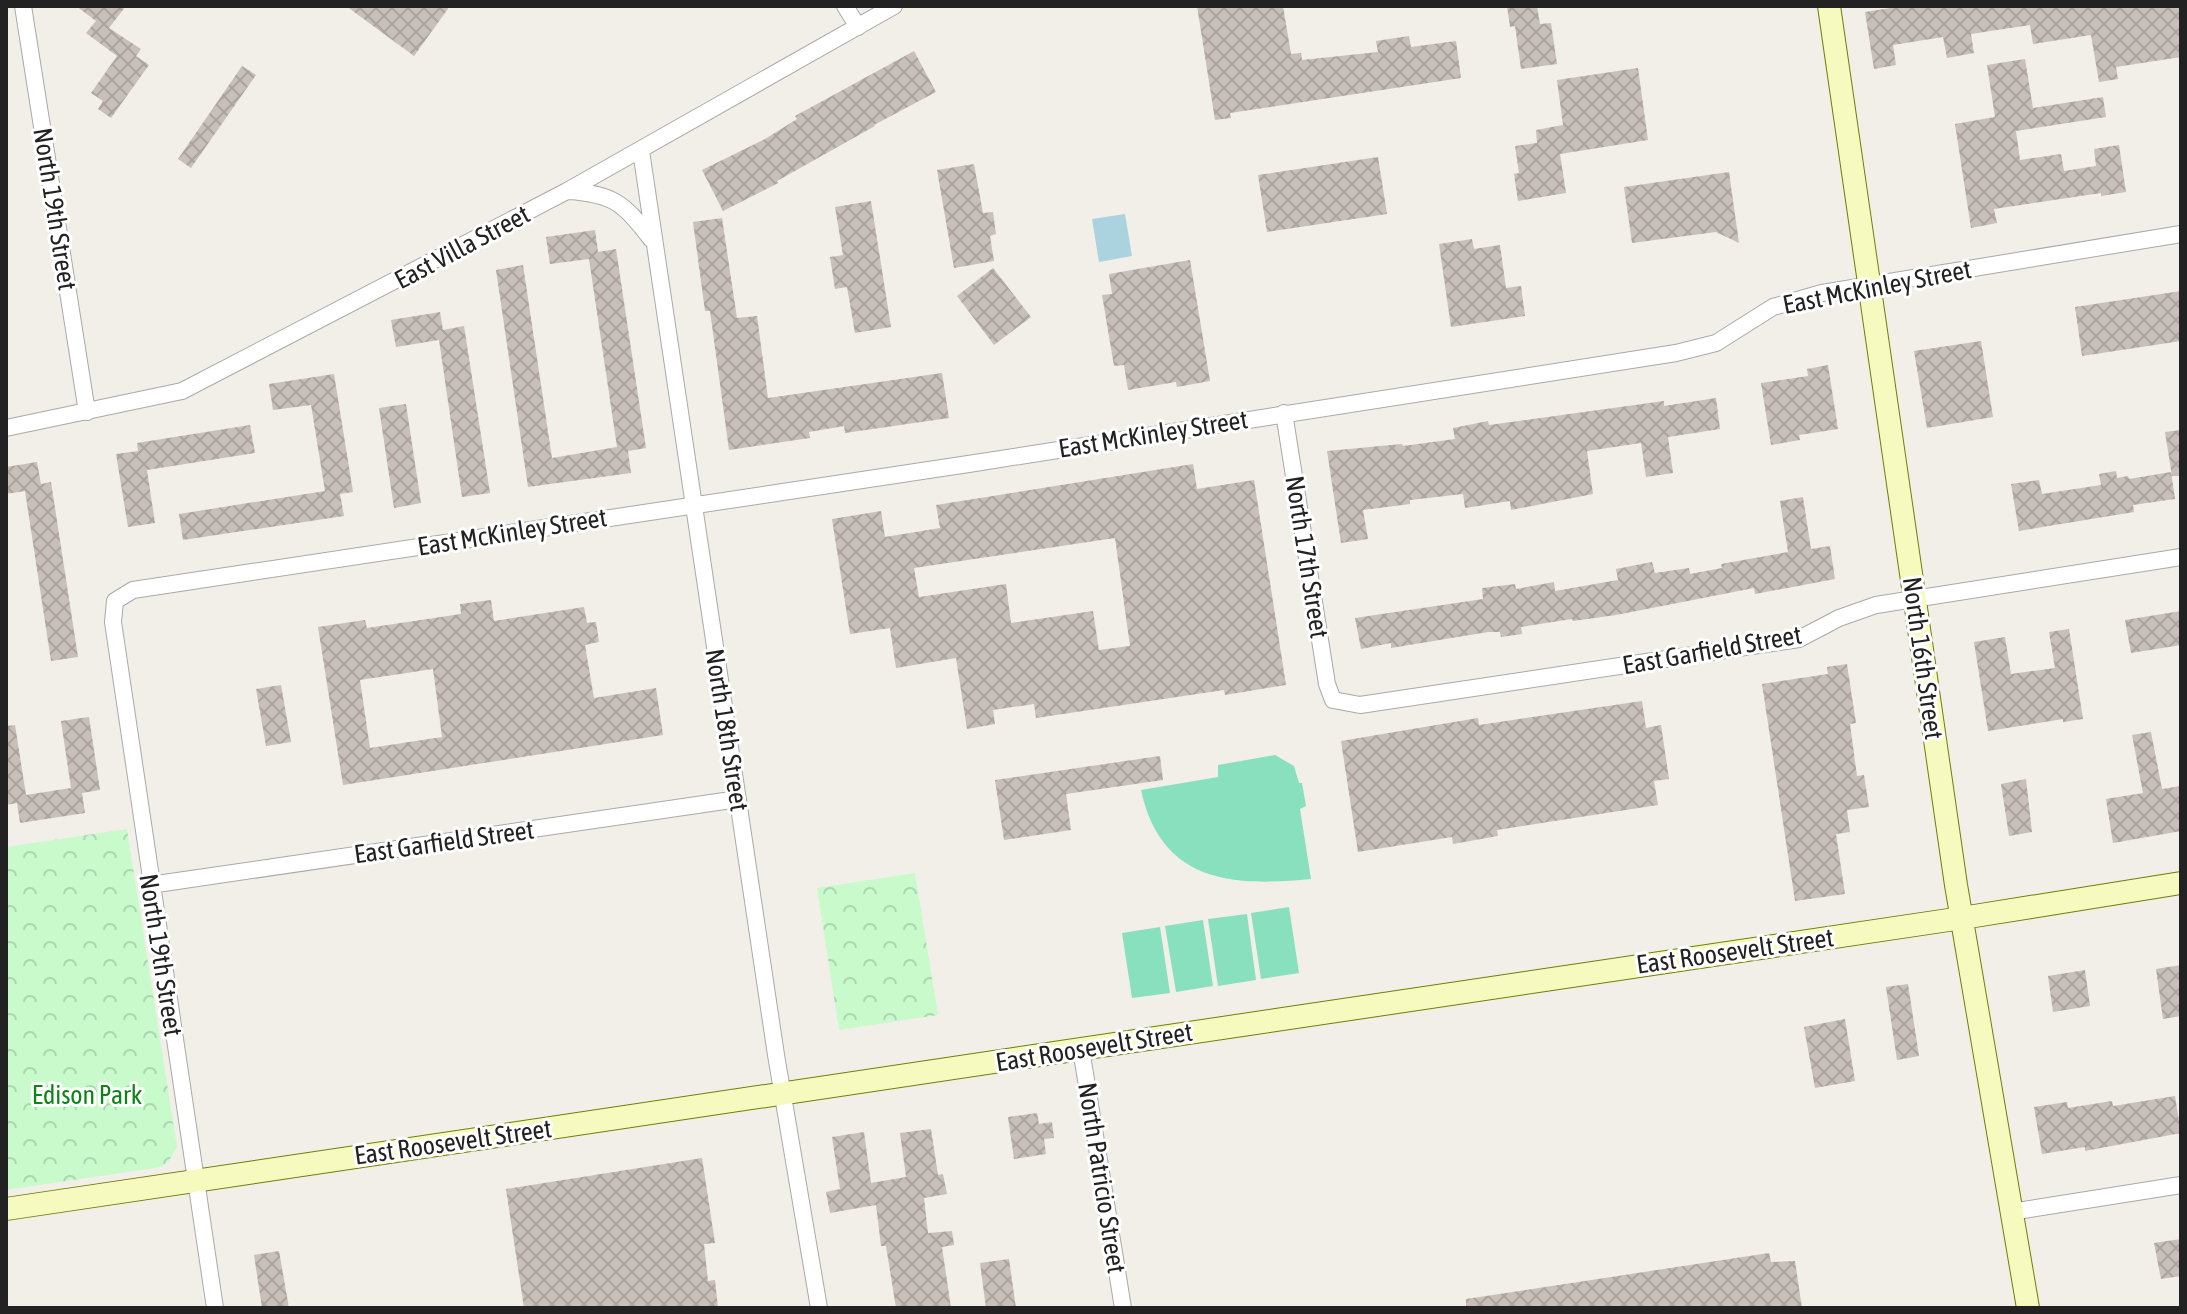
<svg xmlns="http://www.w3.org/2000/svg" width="2187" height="1314" font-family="'Asap Condensed',sans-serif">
<defs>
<pattern id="park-crowns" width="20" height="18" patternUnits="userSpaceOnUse" patternTransform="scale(2)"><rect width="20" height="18" fill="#c8facc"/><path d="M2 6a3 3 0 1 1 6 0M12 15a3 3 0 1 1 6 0" fill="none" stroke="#acd6af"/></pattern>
<pattern id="building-cross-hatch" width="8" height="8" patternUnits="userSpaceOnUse" patternTransform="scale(2)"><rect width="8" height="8" fill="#c7bfb8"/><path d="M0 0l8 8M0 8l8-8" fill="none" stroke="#aba49e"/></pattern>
</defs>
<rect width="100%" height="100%" fill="#f2efe9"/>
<path fill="url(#park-crowns)" d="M127,829L177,1147L168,1162L161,1167L6,1190V847Z
M915,873L938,1015L839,1030L817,888Z"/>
<path fill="#88e0be" d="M1275,755L1294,766L1299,783H1302L1306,806L1300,809L1311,879C1231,887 1161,882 1141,790L1218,777V765Z
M1289,907L1299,973L1261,979L1251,913Z
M1247,914L1256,980L1218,986L1208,919Z
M1203,920L1213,986L1176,992L1165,926Z
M1160,927L1170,993L1132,998L1122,933Z"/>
<path fill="#aad3df" d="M1125,214L1132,256L1099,262L1092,219Z"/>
<path fill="url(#building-cross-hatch)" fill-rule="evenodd" d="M76,6H126L109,28L141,49L136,56L149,65L111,118L98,109L103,101L91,93L117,56L86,33L96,21Z
M346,6H450L414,56Z
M1197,6H1283L1291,54L1301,53L1302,60L1378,52L1376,41L1409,36L1411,47L1456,41L1461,78L1230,113L1231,118L1215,120Z
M1507,6H1537L1540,24L1551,23L1557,64L1521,69L1515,26L1510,27Z
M1903,6H2181V57L2116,67L2118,79L2099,82L2091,35L2033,44L2030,25L1971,34L1974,53L1947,58L1943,37L1893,45L1896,65L1874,69L1865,12Z
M914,51L936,92L874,125L875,126L777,181L778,183L723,211L702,170L765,139L797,119L795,116Z
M2025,59L2033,108L2103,97L2106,117L2016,131L2020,160L2061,154L2064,171L2096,166L2094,149L2119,145L2126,192L2101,196V193L1994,209L1997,223L1971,228L1955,124L1995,117L1987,65Z
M242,66L256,75L191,168L178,159Z
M1638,68L1648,140L1560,154L1566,193L1518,201L1514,174L1519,173L1515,146L1537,143L1536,130L1563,125L1557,80Z
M1378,157L1387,214L1267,232L1258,175Z
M974,164L983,213L993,212L996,234L990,236L994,261L954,268L937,170Z
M1729,172L1739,243L1716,232L1632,243L1624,187Z
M871,201L891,327L855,333L847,287L835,289L830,257L843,255L835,207Z
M722,218L737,318L757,316L768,398L942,373L949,418L845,433L844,426L809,432L810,438L729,450L710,311H705L693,222Z
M595,230L598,252L616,249L646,448L628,451L631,473L528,487L496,270L523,265L552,458L617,447L589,259L550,264L546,237Z
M1472,239L1474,249L1500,245L1506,288L1521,286L1525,316L1451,327L1439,244Z
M1190,260L1210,381L1177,387L1176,382L1128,390L1124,365L1114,366L1102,295L1112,294L1109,274Z
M993,268L1031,317L994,345L957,296Z
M2181,291V341L2082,356L2075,307Z
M440,312L443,330L464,326L490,493L462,497L439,340L396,347L391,320Z
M1981,341L1993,417L1927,428L1914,351Z
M1828,365L1838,429L1799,435L1800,440L1771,445L1761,383L1808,376L1807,369Z
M334,374L353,492L340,494L344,516L183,540L179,514L325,491L311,405L273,410L269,384Z
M1716,398L1720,429L1668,437L1673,473L1646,477L1641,443L1587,451L1593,494L1511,510L1510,501L1465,508L1463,494L1410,500V504L1363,510L1368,539L1341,543L1327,451L1402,444L1403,446L1455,439L1453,428L1488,421L1489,425L1664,401V406Z
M406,404L421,503L394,508L379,408Z
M250,425L255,453L147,470L155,523L128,527L116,454L138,451L137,443Z
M2181,430V476H2172L2165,432Z
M37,462L41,484L51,482L78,657L51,661L25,491L6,494V467Z
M1193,464L1197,489L1254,480L1286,685L1225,695L1224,690L1036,718L1034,704L993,710L995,724L967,729L956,658L896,668L890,628L850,634L832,519L881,511L885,537L940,528L936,505ZM1115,538L1130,646L1099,650L1093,611L1011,623L1006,584L919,597L914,568Z
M2116,471L2117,478L2128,476L2129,479L2171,472L2175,499L2133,505L2134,512L2019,531L2011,484L2039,480L2042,494L2101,485L2099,474Z
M1803,497L1811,549L1830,546L1835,579L1755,594L1754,588L1616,615L1573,621L1572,619L1521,627L1522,634L1501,637L1500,632H1488L1391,648V643L1361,649L1355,618L1483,599L1482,588L1515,584L1516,589L1554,582L1555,591L1618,580L1616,569L1652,562L1655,573L1689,568L1690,574L1722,568L1721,564L1788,552L1780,501Z
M491,600L494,621L584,607L587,623L596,622L599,642L585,645L594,698L656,688L663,735L343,785L318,627L365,620L367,628L461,614L460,604ZM433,669L442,737L370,748L360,680Z
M2181,611V645L2131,653L2125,620Z
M2069,629L2083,719L2063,722V719L1988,731L1974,642L2005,637L2011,674L2055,668L2049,632Z
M1847,664L1856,723L1850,724L1857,776L1864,775L1869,807L1847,810L1850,832L1836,834L1845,894L1795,901L1762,684L1828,674L1827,667Z
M281,685L291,742L266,746L256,689Z
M1642,701L1646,728L1661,725L1669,779L1654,781L1658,805L1497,830L1498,836L1453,844L1452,837L1358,852L1341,741L1478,718L1479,725Z
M89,717L100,790L82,793L85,813L20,823L17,803L6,805V726L15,725L26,795L71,788L61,721Z
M2151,732L2162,789L2181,786V831L2113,843L2106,799L2143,793L2132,735Z
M1160,756L1163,780L1066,794L1071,830L1004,840L995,780Z
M2026,779L2032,832L2009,836L2001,784Z
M2181,965V1016L2163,1019L2156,969Z
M2085,970L2090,1006L2053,1012L2048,976Z
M1908,984L1919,1056L1897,1060L1886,987Z
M1845,1019L1855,1081L1815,1088L1804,1027Z
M2175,1096L2181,1133L2085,1151V1147L2042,1154L2034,1107L2067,1102L2068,1108L2112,1101L2113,1106Z
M1037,1113L1039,1124L1052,1122L1054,1138L1044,1139L1046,1154L1014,1159L1008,1117Z
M931,1129L938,1175L943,1174L947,1194L924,1198L928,1233L952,1231L954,1245L942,1247L951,1308H896L886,1246H881L876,1205L830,1213L826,1192L840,1189L832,1137L864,1132L871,1183L906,1177L900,1133Z
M702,1158L715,1243L704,1244L708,1281L715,1280L718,1308H524L506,1189Z
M2181,1239V1276L2161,1279L2154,1243Z
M279,1251L289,1308H262L254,1255Z
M1769,1253L1771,1262L1795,1261L1802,1308H1466V1299Z
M1009,1259L1016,1308H986L980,1263Z"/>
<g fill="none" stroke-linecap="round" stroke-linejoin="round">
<defs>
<path id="street" d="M23,6L87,412
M845,6L858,27
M641,151L776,1055L819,1308
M569,191C613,194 624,203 651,239
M1284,413L1327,684L1333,700L1360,705L1799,639L1839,618L1876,605L2181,557
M6,428L182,391L567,191L894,6
M150,885L738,799
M1081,1049L1123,1308
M2011,1212L2181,1185
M215,1308L113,622L115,601L133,590L975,463L1676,353L1716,343L1773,307L1822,293L2181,234"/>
<path id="secondary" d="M1829,6L1956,885L2028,1308
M6,1209L1962,918L2181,883"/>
</defs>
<use href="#street" stroke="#a9a9a9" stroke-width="18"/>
<use href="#secondary" stroke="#707d05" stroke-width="24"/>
<use href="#street" stroke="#fff" stroke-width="16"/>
<use href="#secondary" stroke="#f7fabf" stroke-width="22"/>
</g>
<g text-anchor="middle" stroke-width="6" stroke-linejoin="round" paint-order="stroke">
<g font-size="26" fill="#222" stroke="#fff">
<text transform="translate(55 209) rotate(81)" y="9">North 19th Street</text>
<text transform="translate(462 247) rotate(-28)" y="9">East Villa Street</text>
<text transform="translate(1877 287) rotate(-11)" y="9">East McKinley Street</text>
<text transform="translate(1153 434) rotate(-9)" y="9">East McKinley Street</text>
<text transform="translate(512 532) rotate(-9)" y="9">East McKinley Street</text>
<text transform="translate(1307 557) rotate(81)" y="9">North 17th Street</text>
<text transform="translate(1712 650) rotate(-10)" y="9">East Garfield Street</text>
<text transform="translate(1923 658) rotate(82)" y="9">North 16th Street</text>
<text transform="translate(727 730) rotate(81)" y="9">North 18th Street</text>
<text transform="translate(444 842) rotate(-8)" y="9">East Garfield Street</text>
<text transform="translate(1735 951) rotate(-8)" y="9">East Roosevelt Street</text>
<text transform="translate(161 955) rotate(81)" y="9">North 19th Street</text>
<text transform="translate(1094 1047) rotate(-9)" y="9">East Roosevelt Street</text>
<text transform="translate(453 1142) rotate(-8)" y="9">East Roosevelt Street</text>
<text transform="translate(1102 1178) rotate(81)" y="9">North Patricio Street</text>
</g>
<g font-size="26" fill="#0c8416" stroke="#fff">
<text x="87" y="1104">Edison Park</text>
</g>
</g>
<rect width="2187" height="1314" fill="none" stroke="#222222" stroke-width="16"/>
</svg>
